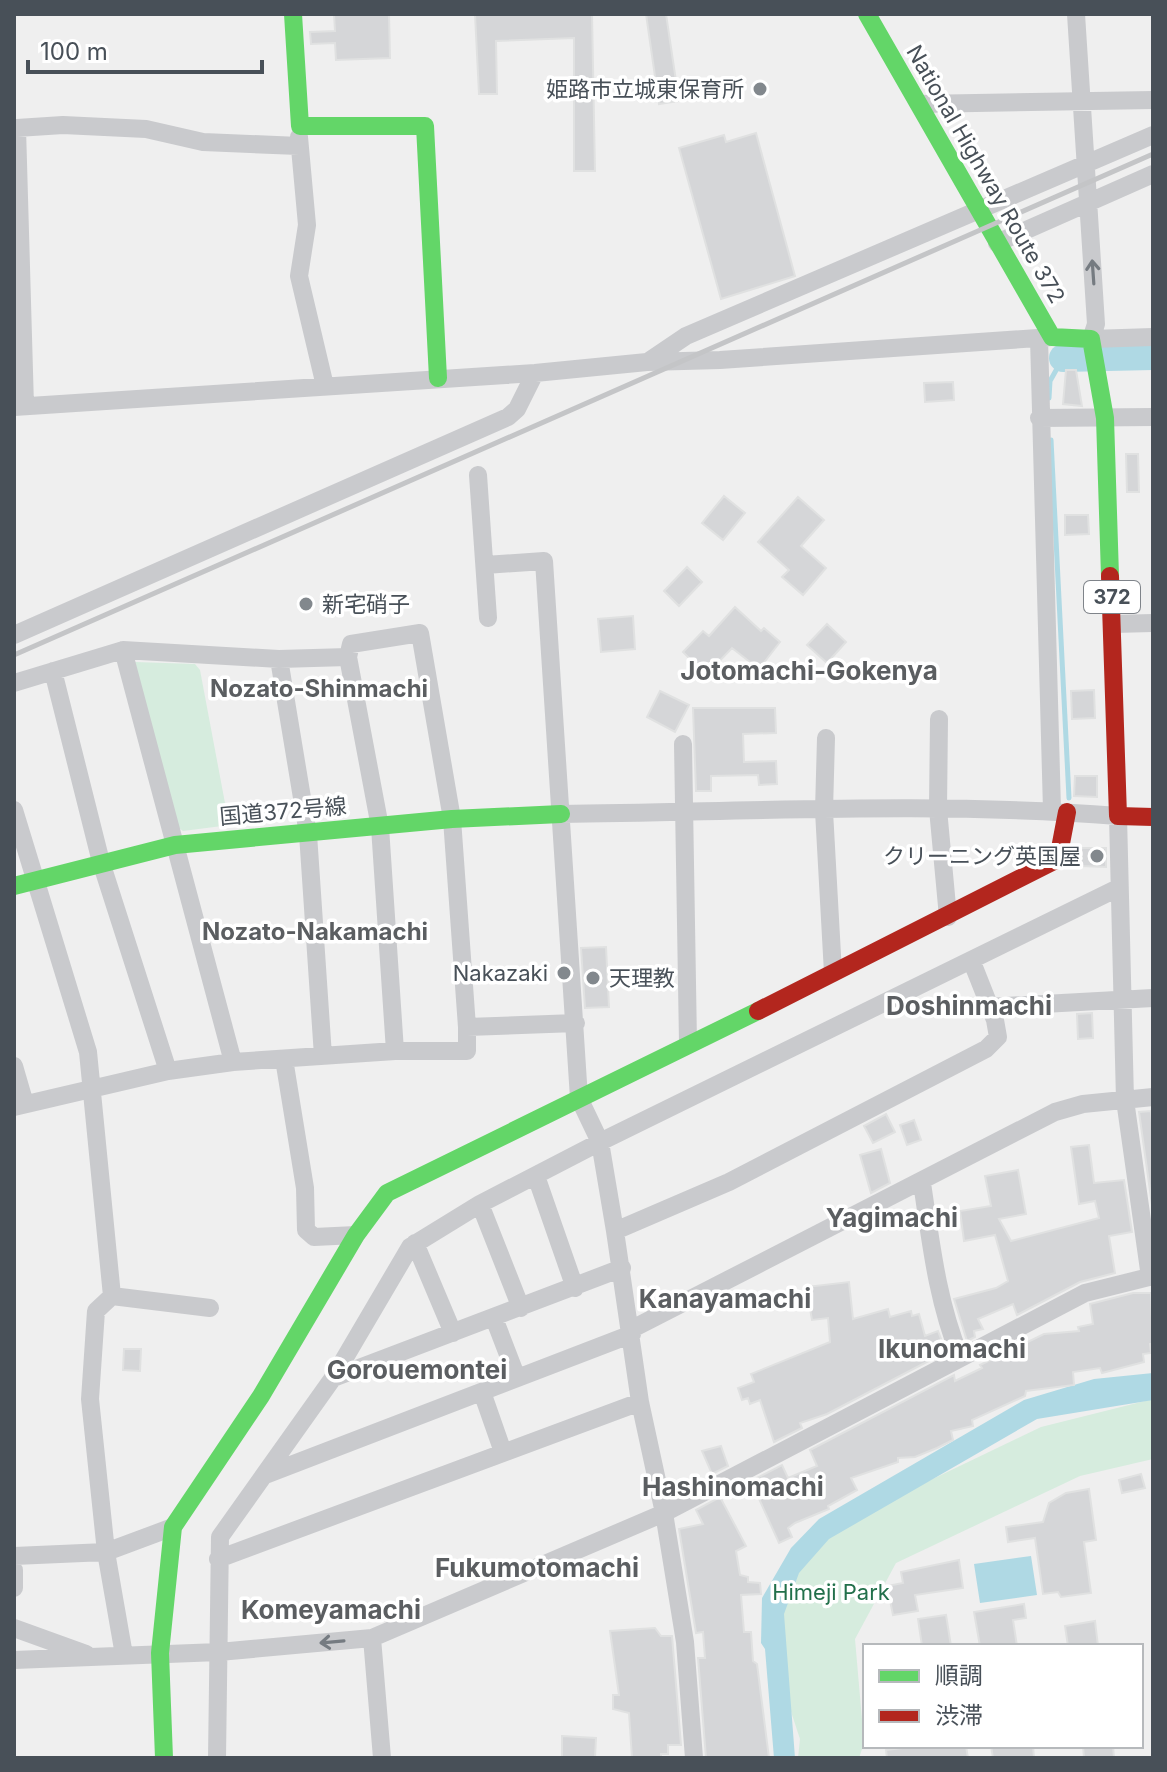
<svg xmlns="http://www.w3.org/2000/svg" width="1167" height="1772" font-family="Inter,'Noto Sans JP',sans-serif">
<rect width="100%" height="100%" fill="#efefef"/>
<path fill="#d6ecde" d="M135,662L195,664L200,670L228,819L222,826L183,831L175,825Z
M1153,1399V1459L1080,1476L896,1563L855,1639L864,1743L859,1758H798L800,1739L774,1660L792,1570L837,1525L1041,1427Z"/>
<path fill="#afd9e4" d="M1153,1373V1400L1037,1419L829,1539L799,1573L784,1614L795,1758H774L765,1649L761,1643L762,1598L791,1548L819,1519L1024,1400L1094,1379Z
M1031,1556L1037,1595L980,1603L974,1564Z"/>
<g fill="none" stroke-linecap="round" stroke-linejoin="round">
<path stroke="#afd9e4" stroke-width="5" d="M1049,398L1050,381L1063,358
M1051,440L1069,798"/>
<path stroke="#afd9e4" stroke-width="28" d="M1063,358L1153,356"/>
</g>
<path fill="#d5d6d8" stroke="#e0e1e1" stroke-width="2" d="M334,14H389L390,58L336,60L335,43L311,44L310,32L335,31Z
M475,14H592L595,171H574V38L496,41L497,94H479Z
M646,14H666L679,101L659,104Z
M756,133L795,276L721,299L679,148L724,135L726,142Z
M1066,370H1076L1082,406L1063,404Z
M953,382L954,400L925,402L924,383Z
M1126,454H1138L1139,492H1127Z
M724,496L745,513L723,540L702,523Z
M798,497L824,520L801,546L826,568L803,595L782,577L789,570L758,542Z
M1065,515H1088L1089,534L1065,535Z
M687,567L702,582L679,606L664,591Z
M735,607L761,631L764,628L780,642L759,669L732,648L706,675L683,652L703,631L709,636Z
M633,616L635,649L601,652L598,619Z
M827,624L846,642L827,663L807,645Z
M1094,690L1095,718L1072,719L1071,691Z
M660,691L689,705L675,732L647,717Z
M693,708H775L776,733L743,734L744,762L776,761L777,784L759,785L758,775L711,776V791H696Z
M1075,776H1097V797L1074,796Z
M1081,848H1106V867L1081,866Z
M606,947L609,1007L585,1008L581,948Z
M1092,1013L1093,1038L1078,1039L1077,1014Z
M1151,1111L1153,1135V1212L1139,1112Z
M886,1114L895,1132L873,1143L864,1126Z
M914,1120L921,1140L907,1145L900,1125Z
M1089,1145L1094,1183L1124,1180L1132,1232L1109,1236L1115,1273L1080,1282L1017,1315L1013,1304L978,1319L983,1329L974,1331L975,1337L967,1341L954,1299L996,1288L1008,1281L995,1235L964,1241L960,1211L991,1206L985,1176L1018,1170L1026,1214L999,1219L1011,1241L1099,1218L1095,1201L1079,1204L1071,1147Z
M881,1149L890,1183L871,1193L860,1155Z
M849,1282L853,1319L888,1309L890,1317L911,1311L912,1316L919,1314L925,1336L938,1331L946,1352L827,1414L800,1423L802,1428L774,1442L760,1400L750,1404L748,1398L742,1400L738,1388L754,1382L751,1374L830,1342L828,1318L812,1320L806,1287Z
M1133,1293H1151L1153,1344H1150L1151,1353L1143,1354L1144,1362L1102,1373L1100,1368L1073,1372L1074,1385L1026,1391L1025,1396L972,1420L973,1426L951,1431L953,1440L937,1448L915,1457L898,1458V1462L851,1478L857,1490L828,1506L829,1509L795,1523L788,1528L792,1537L779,1543L751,1481L782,1465L788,1478L817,1466L810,1450L954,1375L955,1381L982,1368L980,1365L1044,1334L1079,1331L1078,1327L1093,1324L1090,1304Z
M124,1349H141L140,1371L123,1370Z
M721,1446L728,1466L712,1474L702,1451Z
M1141,1474L1145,1488L1122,1493L1119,1480Z
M1089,1489L1096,1540L1084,1542L1091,1593L1061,1597L1058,1592L1043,1594L1035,1538L1008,1542L1006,1527L1043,1522L1049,1503L1066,1493Z
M720,1497L746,1546L736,1551L740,1575L748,1577V1582L760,1583L761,1594L741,1595L744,1632H751L753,1661L757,1664L769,1758H706L698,1658H705L703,1632L696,1633L679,1529L703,1524L696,1510Z
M959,1560L963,1588L915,1595L918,1611L893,1615L887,1586L903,1583L901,1572Z
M1024,1604L1026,1618L1013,1620L1017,1646H980L974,1612Z
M946,1615L951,1646H922L918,1619Z
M1095,1621L1098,1646H1068L1065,1626Z
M655,1628L661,1636H672L681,1745H668V1754H661V1758H632L629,1713L613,1709V1695H619L610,1631Z
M562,1736L596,1738L595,1758H562Z
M918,1746H966L968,1758H887L886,1750Z
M991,1746H1033L1034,1758H993Z
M1083,1746H1113L1114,1758H1084Z"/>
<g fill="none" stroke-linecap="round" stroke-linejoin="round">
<path stroke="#c9cacd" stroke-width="18" d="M1076,14L1096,324L1091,339L1153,337
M919,104L1153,100
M299,137L307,225L299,276L325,386
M997,243L1153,174
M1039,338L1052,810
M649,361L686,336L1153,135
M25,406L17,128L63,125L146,129L203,142L299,146
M14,407L535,373L647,362L720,360L1052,337
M1039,418L1153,417
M478,475L488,618
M485,565L544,561L579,1098L600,1142L615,1231L640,1402L664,1513L685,1642L694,1758
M1113,624L1153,623
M14,635L508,417L517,409L535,373
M123,650L233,1062
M348,657L380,827L395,1051
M279,659L308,834L323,1056
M53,671L101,862L168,1071
M14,683L123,650L279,659L348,657L351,644L420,633L452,819L467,1027V1051H395L233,1062L168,1071L14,1107
M939,719L938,809L948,917
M826,738L824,811L833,973
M683,744L688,1043
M14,810L88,1052L112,1296
M561,814C746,812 933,801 1118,816L1125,1100L1150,1277
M988,1007L1153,998
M467,1027L576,1023
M284,1059L305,1188L306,1230L314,1237L356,1235
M14,1066L25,1104
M536,1176L575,1288
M922,1183C931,1243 937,1300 960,1357
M480,1204L521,1308
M615,1231L729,1182L986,1049L998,1037L995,1020L972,962
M415,1243L453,1333
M494,1318L517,1378
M632,1329L1055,1112L1083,1104L1153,1097
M333,1378L622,1268
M482,1392L503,1452
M265,1475L632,1334
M14,1556L106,1552L173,1527
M218,1559L640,1402
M14,1570V1588
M14,1628L86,1654
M372,1638L382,1758
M124,1655L106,1552L90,1399L96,1311L112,1296L210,1308
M14,1660L219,1652L372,1638L664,1513L1085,1293L1153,1276
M217,1758L220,1537L333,1378L410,1247L480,1204L600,1142L1118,888"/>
<path stroke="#63d668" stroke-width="18" d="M293,14L300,126H425L438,378
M867,14L1052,337L1091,339L1105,418L1110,576
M14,886L175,845L452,819L561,814
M164,1758L160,1653L173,1527L261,1396L356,1235L387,1193L758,1011"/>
<path stroke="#b3261e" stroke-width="18" d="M1110,576L1118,816L1153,817
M758,1011L1058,859L1067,812"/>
<path stroke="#c4c5c7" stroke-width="5" d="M14,655L1153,154"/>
</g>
<defs><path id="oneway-shaft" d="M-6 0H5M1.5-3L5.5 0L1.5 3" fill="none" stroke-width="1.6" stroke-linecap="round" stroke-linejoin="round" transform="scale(2)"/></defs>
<g stroke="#757b81">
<use href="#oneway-shaft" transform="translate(1093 272) rotate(-94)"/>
<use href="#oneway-shaft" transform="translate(332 1642) rotate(175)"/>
</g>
<g fill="#82888d" stroke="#fff" stroke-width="3">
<circle cx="760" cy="89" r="8"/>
<circle cx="306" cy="604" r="8"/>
<circle cx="1097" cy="856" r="8"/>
<circle cx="564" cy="973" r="8"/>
<circle cx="593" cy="978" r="8"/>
</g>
<g text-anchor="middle" stroke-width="7" stroke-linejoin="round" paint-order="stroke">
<rect fill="#fff" stroke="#7f848a" stroke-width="2" x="1084" y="581" width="56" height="32" rx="6"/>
<g font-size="20" font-weight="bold" fill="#485058">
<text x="1112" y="604">372</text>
</g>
<g font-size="22" fill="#485058" stroke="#fff" text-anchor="end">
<text x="744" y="97">姫路市立城東保育所</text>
<text x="322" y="612" text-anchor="start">新宅硝子</text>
<text x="1081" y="864">クリーニング英国屋</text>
<text x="548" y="981">Nakazaki</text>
<text x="609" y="986" text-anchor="start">天理教</text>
</g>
<g font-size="22" fill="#485058" stroke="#fff">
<text transform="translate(986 174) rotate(60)" y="8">National Highway Route 372</text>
<text transform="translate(283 811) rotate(-5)" y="8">国道372号線</text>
</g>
<g font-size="22" fill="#22704b" stroke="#fff">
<text x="831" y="1600">Himeji Park</text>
</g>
<g font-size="24" font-weight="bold" fill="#5b5e61" stroke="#fff">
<text x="319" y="697">Nozato-Shinmachi</text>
<text x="315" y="940">Nozato-Nakamachi</text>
</g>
<g font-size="26" font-weight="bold" fill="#5b5e61" stroke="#fff">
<text x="809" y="680">Jotomachi-Gokenya</text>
<text x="969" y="1015">Doshinmachi</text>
<text x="892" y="1227">Yagimachi</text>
<text x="725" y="1308">Kanayamachi</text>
<text x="952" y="1358">Ikunomachi</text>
<text x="417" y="1379">Gorouemontei</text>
<text x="733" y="1496">Hashinomachi</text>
<text x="537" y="1577">Fukumotomachi</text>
<text x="331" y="1619">Komeyamachi</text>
</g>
</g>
<rect width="1167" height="1772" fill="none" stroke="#485058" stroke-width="32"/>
<rect x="863" y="1644" width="280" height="104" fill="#ffffff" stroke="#b6b9bc" stroke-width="2"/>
<rect x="879" y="1670" width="40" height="12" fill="#63d668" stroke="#b6b9bc" stroke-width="2"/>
<text x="935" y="1684" font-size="24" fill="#485058">順調</text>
<rect x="879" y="1710" width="40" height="12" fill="#b3261e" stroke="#b6b9bc" stroke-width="2"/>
<text x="935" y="1724" font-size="24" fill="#485058">渋滞</text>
<path d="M28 60v12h234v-12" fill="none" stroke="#485058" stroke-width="4"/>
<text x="40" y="60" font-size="24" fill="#485058" stroke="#ffffff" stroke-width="6" paint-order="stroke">100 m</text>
</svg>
